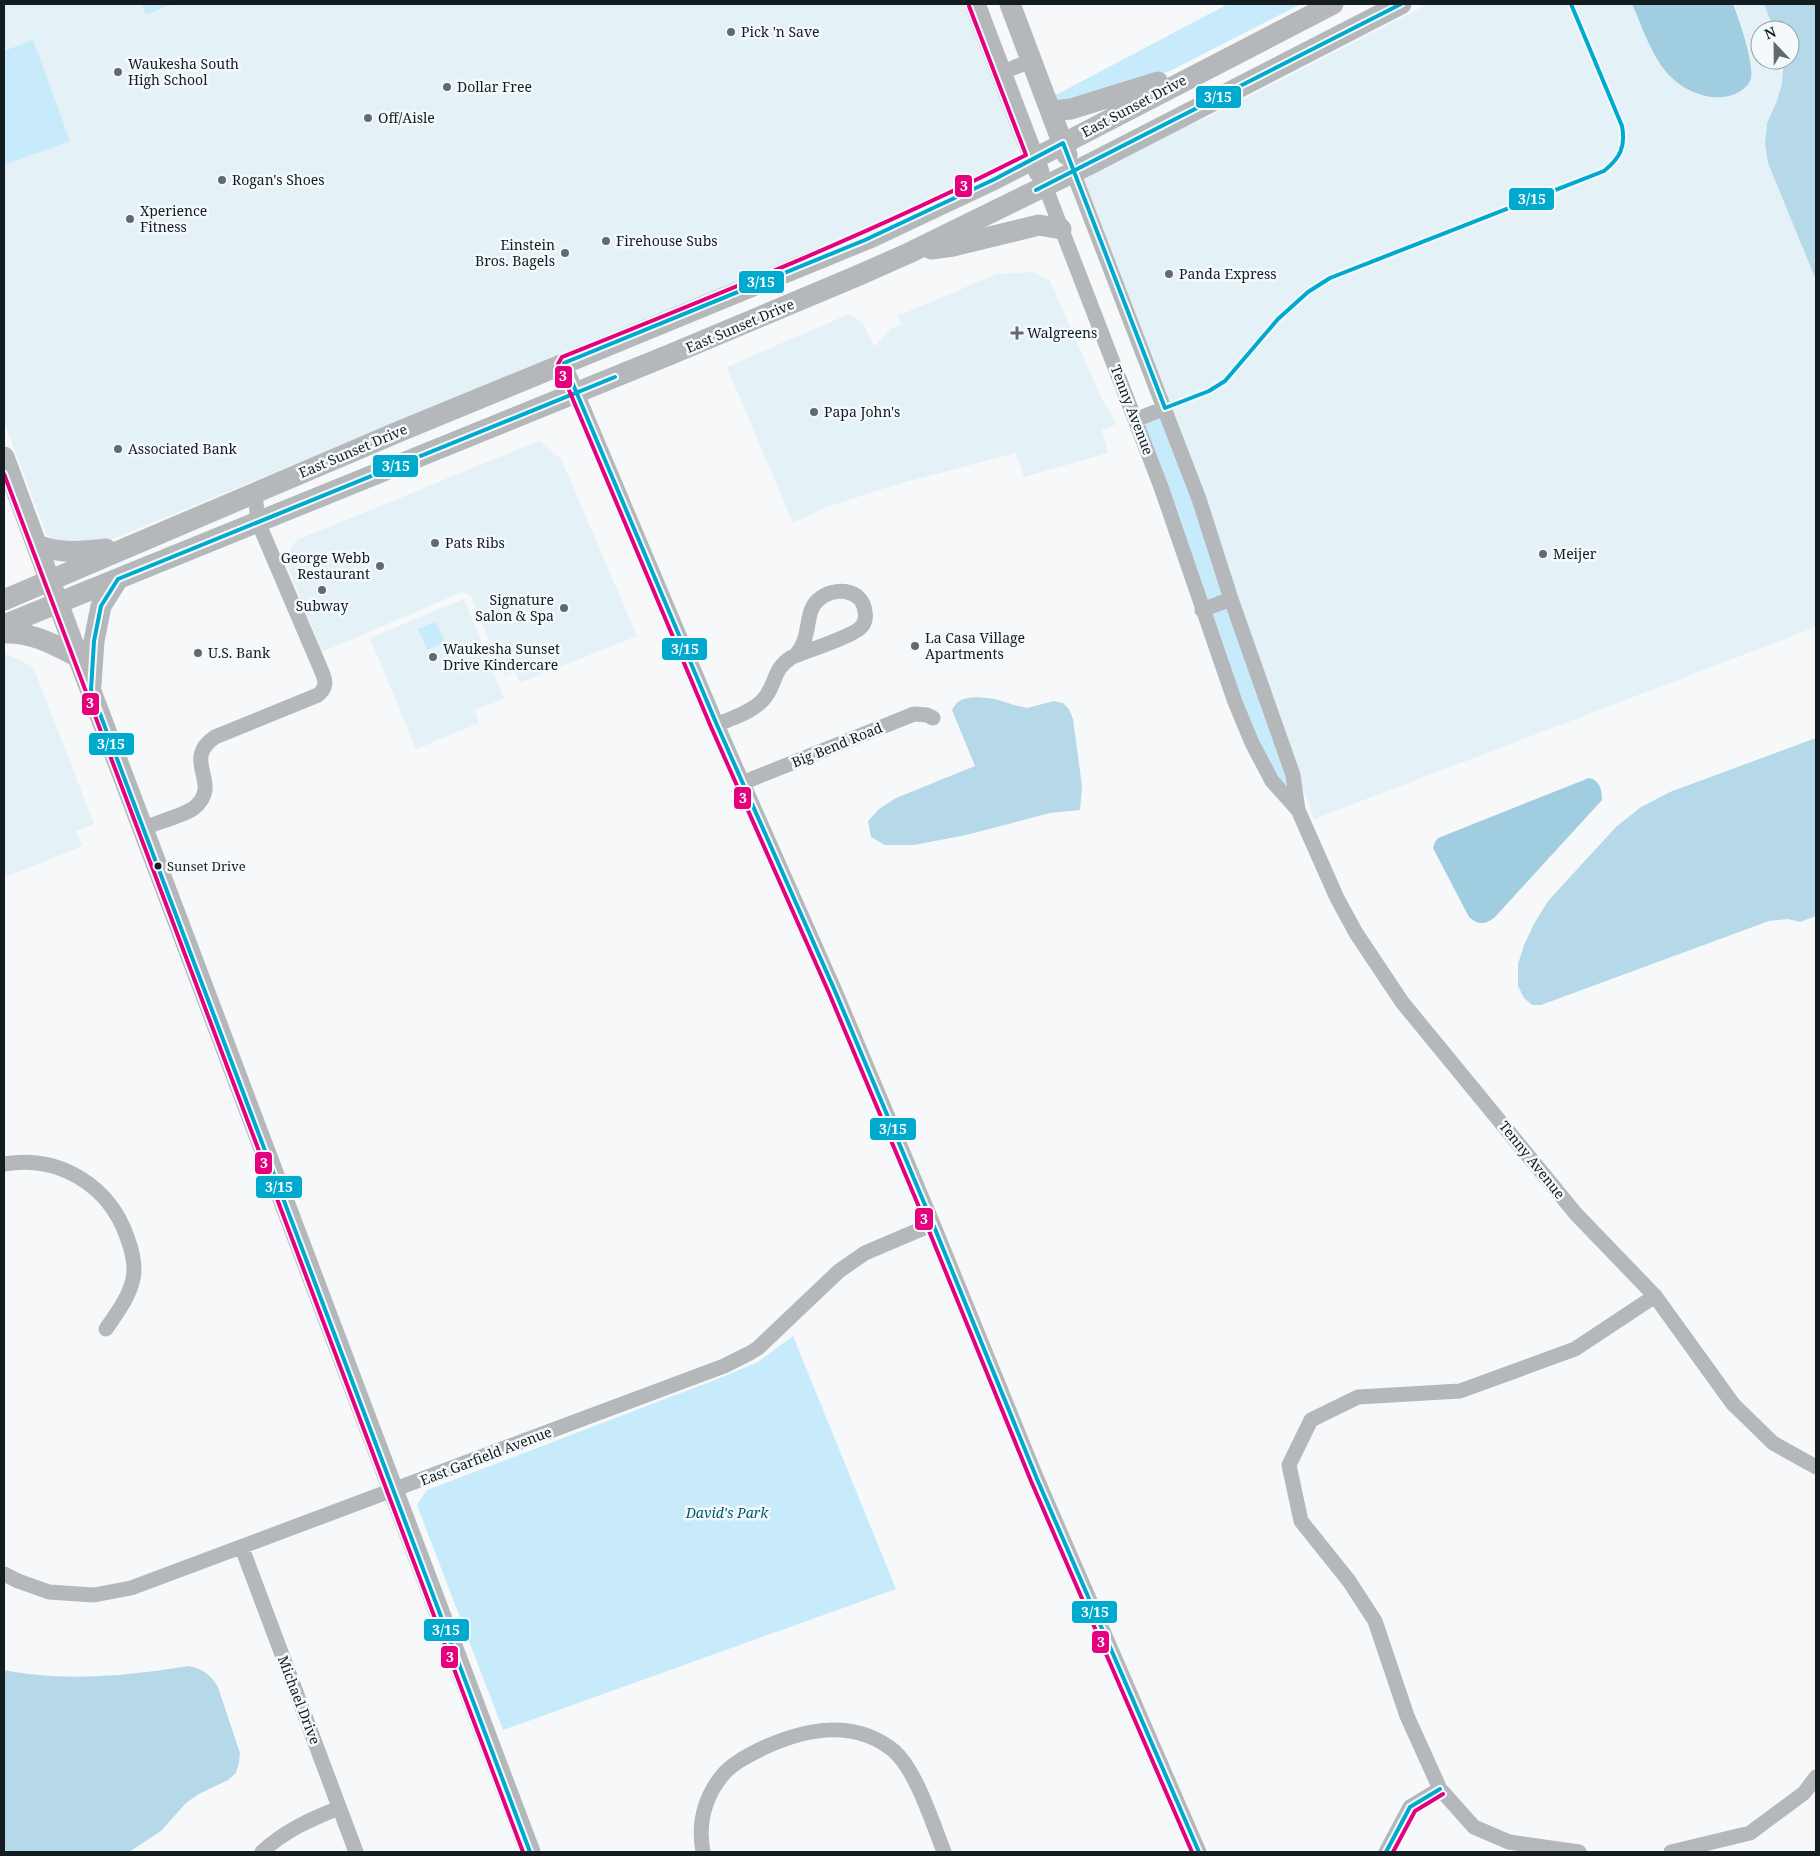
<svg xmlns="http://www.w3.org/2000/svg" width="1820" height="1856" font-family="'Noto Serif',serif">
<rect width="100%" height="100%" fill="#f6f8fa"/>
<path fill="#e4f1f7" d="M4,4H965L1012,128L1018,142L1017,149L1013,157L999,165L862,230L96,546L51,540L46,533L4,422Z
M1428,4H1764L1774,30H1760V60H1784L1785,63L1782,83L1777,101L1767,123L1765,144L1768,163L1816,280V627L1314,819L1299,777L1073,176L1215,114Z
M1034,272L1050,281L1100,395L1116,424L1102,430L1108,453L1024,477L1016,453L894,485L827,507L793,523L727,367L849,314L863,323L872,342L873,345H876L892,328L902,325L898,316L997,274Z
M539,441L561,459L637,636L520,683L515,672L504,676L471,596L462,592L322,652L284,557L297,540Z
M464,599L504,699L475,710L479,723L416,749L370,638Z
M4,653L31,666L36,674L94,824L76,831L82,846L4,878Z"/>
<path fill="#c8ebfb" d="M142,4H173L146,15Z
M1228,4H1301L1172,70L1126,88L1060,101L1054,96Z
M33,40L70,141L4,165V51Z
M1165,408L1298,810L1272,781L1135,420Z
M436,622L445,642L427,650L418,629Z
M793,1336L896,1589L503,1730L417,1505L427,1490L720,1378L758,1362Z"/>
<path fill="#b6d9e9" d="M1764,4H1789L1790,5L1794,4H1816V280L1768,163L1765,144L1767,123L1777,101L1782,83L1784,60H1790V30H1774Z
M977,697L995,699L1014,705L1027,708L1054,701L1063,703L1069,709L1073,719L1082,786L1080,810L1050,813L966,835L914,845H885L871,837L868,821L879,809L896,798L975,766L952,710C958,699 964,698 977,697Z
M1816,738V916L1800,922L1788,919L1769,921L1541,1005H1532L1524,998L1518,986V964L1524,945L1534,924L1548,901L1616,827L1641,807L1670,792Z
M188,1666C203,1669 210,1674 218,1687L240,1753L239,1762L236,1773L228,1780L199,1794L186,1803L161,1831L129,1852H4V1670C64,1682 128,1676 188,1666Z"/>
<path fill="#a1cde1" d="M1632,4H1733C1739,19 1754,63 1751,78C1749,85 1744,89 1739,92C1717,104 1689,94 1672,78C1652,59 1643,28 1632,4Z
M1589,778C1600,780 1602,790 1602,800L1495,917C1485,925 1478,925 1469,917L1433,848L1435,842L1438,838Z"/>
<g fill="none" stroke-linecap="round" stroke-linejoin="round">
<path stroke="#b5b8ba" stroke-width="15" d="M1001,73L1030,61
M1073,172L1199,499L1231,599L1293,775L1298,810L1337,898L1356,933L1402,1002L1576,1214L1655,1296L1733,1404L1773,1443L1816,1467
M1045,186L1161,487L1235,702L1252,743L1272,781L1298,810
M564,363L717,725L835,991L933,1224L1037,1479L1199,1852
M1135,420L1165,408
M1202,610L1231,599
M717,725C731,718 750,713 762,701C777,686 771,670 792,657C806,651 855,636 862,626C865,623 866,616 865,612C863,588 833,586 818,600C804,612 812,637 796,655
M742,783L914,714L927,715L933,718
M144,828C156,823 184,815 194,808C224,783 180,761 215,737L318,695C327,687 326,682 322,672L258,522L255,493
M4,1164C59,1155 109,1185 127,1237C132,1250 136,1265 133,1279C129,1297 117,1313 106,1329
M242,1548L356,1852
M4,1574L18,1581L49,1592L94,1595L131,1588L724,1366L750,1353L758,1348L839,1271L865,1253L933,1224
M262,1852C284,1831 311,1819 339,1808
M703,1852C698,1825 704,1799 721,1777C731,1764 747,1756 761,1749C803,1729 854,1718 894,1751C916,1770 933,1824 944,1852
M1386,1852L1410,1807L1440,1789
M1579,1852L1509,1842L1474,1827L1440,1789L1407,1716L1375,1621L1349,1581L1301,1521L1289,1465L1311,1420L1358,1397L1460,1391L1575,1349L1655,1296
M1671,1852L1750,1833L1804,1793L1816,1777"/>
<path stroke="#b5b8ba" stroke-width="21" d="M975,4L1039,172
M1010,4L1067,155
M1051,111L1071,109L1158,82
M931,249L953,246L1039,225L1061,229
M4,457L78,657L530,1852
M37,545C60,554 83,552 106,549
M4,600L398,432L872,237L995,179L1333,4
M4,625L669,355L857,276L909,253L1090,164L1401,4
M4,633C32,632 53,644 78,657
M91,685L94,641L101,606L118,579"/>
<defs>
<path id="bus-1" d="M1036,190L1401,4
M530,1852L91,690L94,641L101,606L118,579L615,377
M1199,1852L1037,1479L933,1224L835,991L717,725L564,363L865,240L995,179L1063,143L1165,408L1209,391L1225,381L1278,319L1308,292L1330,278L1604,171C1620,158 1626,147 1622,126L1571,4
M1386,1852L1410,1807L1440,1789"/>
<path id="bus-2" d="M969,6L1026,155C875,232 719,294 562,357L558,364L711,727L829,993L927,1226L1031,1481L1192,1852
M4,474L523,1852
M1393,1852L1415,1811L1443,1794"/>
</defs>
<use href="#bus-1" stroke="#f4f9fc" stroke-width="8"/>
<use href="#bus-2" stroke="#f4f9fc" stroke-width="8"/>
<use href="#bus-1" stroke="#00a9ce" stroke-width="4"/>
<use href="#bus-2" stroke="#e5007d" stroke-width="4"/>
</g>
<g fill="#626a6d" stroke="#f4f9fc" stroke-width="2">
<circle cx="731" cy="32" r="5"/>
<circle cx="118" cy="72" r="5"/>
<circle cx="447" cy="87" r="5"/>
<circle cx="368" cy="118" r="5"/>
<circle cx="222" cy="180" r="5"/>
<circle cx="130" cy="219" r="5"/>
<circle cx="606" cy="241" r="5"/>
<circle cx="565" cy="253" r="5"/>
<circle cx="1169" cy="274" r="5"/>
<path d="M1014.5 325.5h5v5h5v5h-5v5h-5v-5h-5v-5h5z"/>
<circle cx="814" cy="412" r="5"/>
<circle cx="118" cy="449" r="5"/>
<circle cx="435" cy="543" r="5"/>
<circle cx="1543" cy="554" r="5"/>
<circle cx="380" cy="566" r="5"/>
<circle cx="322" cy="590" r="5"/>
<circle cx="564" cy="608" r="5"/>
<circle cx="915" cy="646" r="5"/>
<circle cx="198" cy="653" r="5"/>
<circle cx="433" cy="657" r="5"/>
</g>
<circle fill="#131d21" stroke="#f4f9fc" stroke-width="2" cx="158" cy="866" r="4.5"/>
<g text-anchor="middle" stroke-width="5" stroke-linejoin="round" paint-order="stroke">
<g font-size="13" fill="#131d21" stroke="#f4f9fc" text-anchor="start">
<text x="167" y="871">Sunset Drive</text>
</g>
<g font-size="14" fill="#131d21" stroke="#f4f9fc" text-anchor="start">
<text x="741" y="37">Pick 'n Save</text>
<text x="128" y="69">Waukesha South<tspan x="128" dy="16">High School</tspan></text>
<text x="457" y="92">Dollar Free</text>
<text x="378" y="123">Off/Aisle</text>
<text x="232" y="185">Rogan's Shoes</text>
<text x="140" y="216">Xperience<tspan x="140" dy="16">Fitness</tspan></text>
<text x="616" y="246">Firehouse Subs</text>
<text x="555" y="250" text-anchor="end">Einstein<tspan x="555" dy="16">Bros. Bagels</tspan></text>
<text x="1179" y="279">Panda Express</text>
<text x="1027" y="338">Walgreens</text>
<text x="824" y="417">Papa John's</text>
<text x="128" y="454">Associated Bank</text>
<text x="445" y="548">Pats Ribs</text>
<text x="1553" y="559">Meijer</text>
<text x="370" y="563" text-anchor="end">George Webb<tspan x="370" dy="16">Restaurant</tspan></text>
<text x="554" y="605" text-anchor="end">Signature<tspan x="554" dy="16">Salon &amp; Spa</tspan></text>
<text x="322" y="611" text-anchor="middle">Subway</text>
<text x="925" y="643">La Casa Village<tspan x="925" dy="16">Apartments</tspan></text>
<text x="443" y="654">Waukesha Sunset<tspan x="443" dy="16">Drive Kindercare</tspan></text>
<text x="208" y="658">U.S. Bank</text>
</g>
<g font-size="14" fill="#131d21" stroke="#f4f9fc">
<text transform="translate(1134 106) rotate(-28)" y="5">East Sunset Drive</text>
<text transform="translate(740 326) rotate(-23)" y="5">East Sunset Drive</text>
<text transform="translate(1132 410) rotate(69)" y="5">Tenny Avenue</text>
<text transform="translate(353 451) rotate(-23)" y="5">East Sunset Drive</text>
<text transform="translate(837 745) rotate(-22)" y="5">Big Bend Road</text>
<text transform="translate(1532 1160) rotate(51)" y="5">Tenny Avenue</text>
<text transform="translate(486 1456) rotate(-21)" y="5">East Garfield Avenue</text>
<text transform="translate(299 1700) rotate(69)" y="5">Michael Drive</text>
</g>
<g font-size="14" font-style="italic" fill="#015a75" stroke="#f4f9fc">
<text x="727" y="1518">David's Park</text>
</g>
</g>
<g stroke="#f4f9fc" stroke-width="2">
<rect x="1195" y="85" width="47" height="24" rx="5" fill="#00a9ce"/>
<rect x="954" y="174" width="19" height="24" rx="5" fill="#e5007d"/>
<rect x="1508" y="187" width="47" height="24" rx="5" fill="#00a9ce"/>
<rect x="738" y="270" width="47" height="24" rx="5" fill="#00a9ce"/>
<rect x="554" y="365" width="19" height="24" rx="5" fill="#e5007d"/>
<rect x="372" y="454" width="47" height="24" rx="5" fill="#00a9ce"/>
<rect x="661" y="637" width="47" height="24" rx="5" fill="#00a9ce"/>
<rect x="81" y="692" width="19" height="24" rx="5" fill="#e5007d"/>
<rect x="88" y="732" width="47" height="24" rx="5" fill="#00a9ce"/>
<rect x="733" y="786" width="19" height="24" rx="5" fill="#e5007d"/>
<rect x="869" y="1117" width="48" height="24" rx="5" fill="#00a9ce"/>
<rect x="254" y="1151" width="19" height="24" rx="5" fill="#e5007d"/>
<rect x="255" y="1175" width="48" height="24" rx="5" fill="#00a9ce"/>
<rect x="914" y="1207" width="20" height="24" rx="5" fill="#e5007d"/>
<rect x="1071" y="1600" width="47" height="24" rx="5" fill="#00a9ce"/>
<rect x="423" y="1618" width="47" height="24" rx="5" fill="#00a9ce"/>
<rect x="1091" y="1630" width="19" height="24" rx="5" fill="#e5007d"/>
<rect x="440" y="1645" width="19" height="24" rx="5" fill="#e5007d"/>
</g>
<g font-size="14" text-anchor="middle" font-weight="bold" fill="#fff">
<text x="1218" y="102">3/15</text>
<text x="964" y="191">3</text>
<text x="1532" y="204">3/15</text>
<text x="761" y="287">3/15</text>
<text x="563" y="381">3</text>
<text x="396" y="471">3/15</text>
<text x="685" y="654">3/15</text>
<text x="90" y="708">3</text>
<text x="111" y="749">3/15</text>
<text x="743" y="803">3</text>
<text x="893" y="1134">3/15</text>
<text x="264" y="1168">3</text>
<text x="279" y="1192">3/15</text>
<text x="924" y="1224">3</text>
<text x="1095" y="1617">3/15</text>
<text x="446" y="1635">3/15</text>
<text x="1101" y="1647">3</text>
<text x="450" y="1662">3</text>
</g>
<rect width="1820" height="1856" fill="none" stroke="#131d21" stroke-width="10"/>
<g transform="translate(1775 45) rotate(338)"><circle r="24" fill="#f4f9fc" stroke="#9aa1a4"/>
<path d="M0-4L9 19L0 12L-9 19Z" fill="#626a6d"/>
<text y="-8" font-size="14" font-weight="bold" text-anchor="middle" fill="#131d21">N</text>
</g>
</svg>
